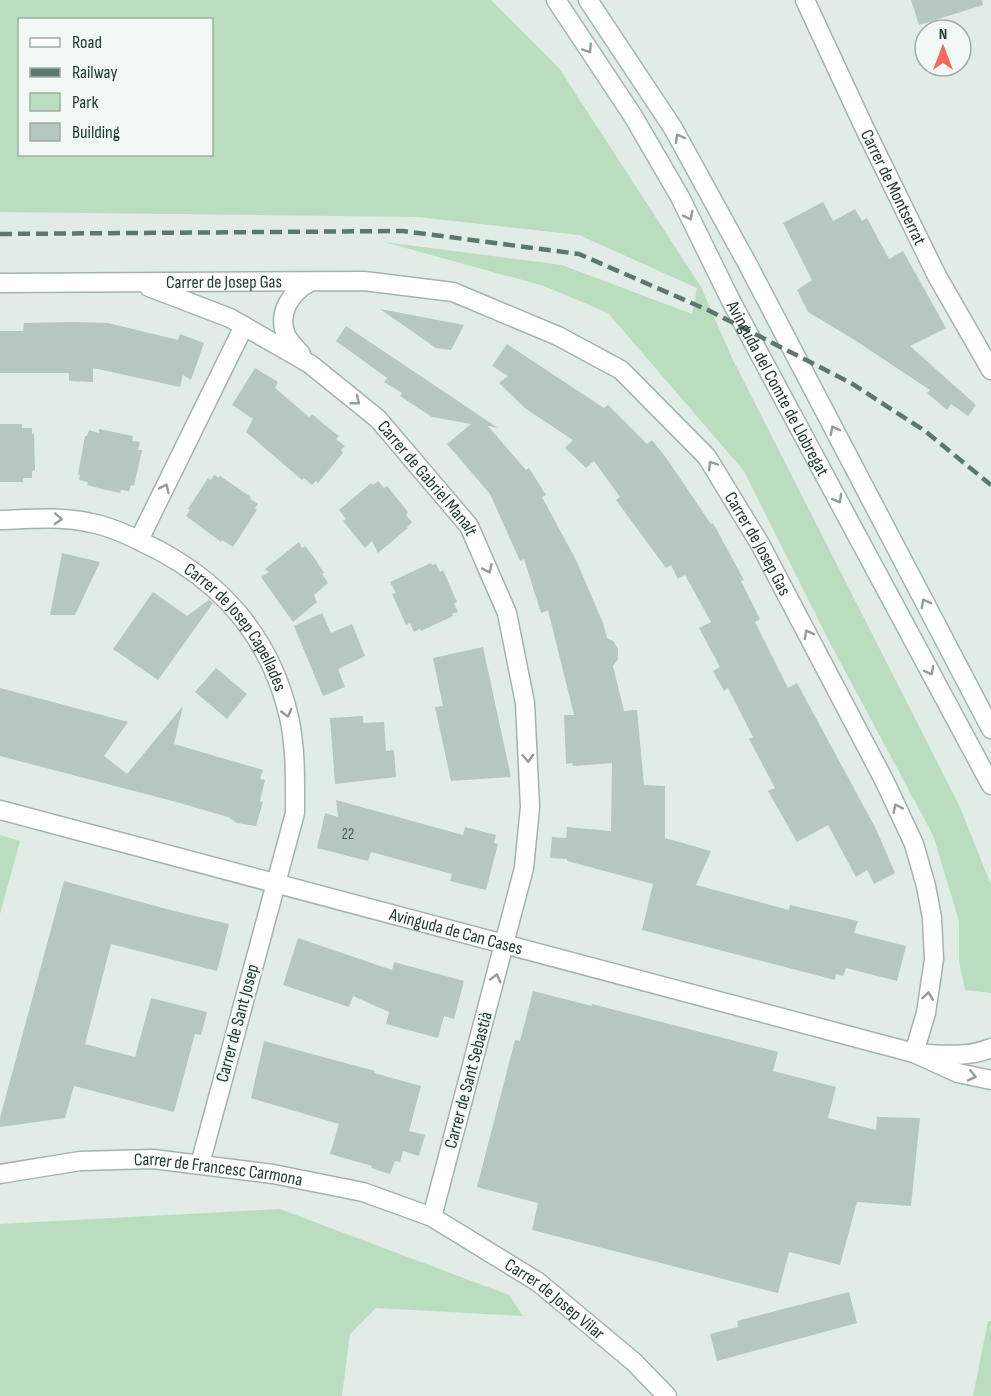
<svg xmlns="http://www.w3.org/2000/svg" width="991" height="1396" font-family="'Sofia Sans Condensed',sans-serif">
<rect width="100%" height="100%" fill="#e1ece6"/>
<path fill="#baddbf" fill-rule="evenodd" d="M0,0H491L559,68L701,287L732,358L960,807L991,885V993L965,990L959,961V921L933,835L830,643L744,471L608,313L544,286L384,242L562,265L692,314L697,288L579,235L418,217L0,212ZM20,20H212V154H20Z
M0,835L20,841L0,914Z
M280,1209L509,1295L523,1316L376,1308L350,1334L342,1396H0V1224Z
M988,1321H991V1396H973Z"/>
<path fill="#b6c7be" d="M911,0H982L983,5L919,25Z
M823,202L833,221L855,209L862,221L867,218L889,259L903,251L946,328L910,346L976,405L968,416L951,404L947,410L927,393L930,390L853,339L808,312L797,290L812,280L783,223Z
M380,309L464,325L451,350L436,348Z
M73,322L108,323L178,340L180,334L204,343L191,380L183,375L180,387L93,368V382L69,381V373H0V331H23L24,323Z
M346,326L498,428L488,426L526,470L529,468L546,495L542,497L576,560L603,623L607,638L613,641L618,649V659L613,666L624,711L637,710L644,785L665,786V838L711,851L696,885L789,910L790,905L858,921L854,933L906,946L897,981L846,968L843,976L836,974L835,980L642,930L653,884L567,861V859L550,858L552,837L566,838L567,827L611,831L612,763L573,766L572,763L566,764L564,715H574L548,610L541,613L524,559L520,561L490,494L447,444L471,424L432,417L400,396L402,393L384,382L387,378L336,341Z
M507,344L604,408L608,405L647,444L652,440L667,459L711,524L713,523L744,580L741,581L760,619L755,622L788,688L797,683L876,829L895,873L874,884L867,870L856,877L828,825L797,842L768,791L775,788L749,739L753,737L728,688L724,691L713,671L720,667L699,628L711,622L685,575L678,579L671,565L666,568L616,500L620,497L594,461L586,468L565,448L573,440L526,409L499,383L508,376L492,366Z
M255,368L278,382L275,388L309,417L312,414L325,425L339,436L336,439L345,446L341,450L343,453L318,483L316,481L312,485L304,478L302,480L246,432L253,419L232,405Z
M0,424H22V428H32V434H34L35,470L32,471V478H23V482H0Z
M99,429L133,436L132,441L140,442L138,450H142L134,486L131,485L129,491L121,490L120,493L102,489L87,485L88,482L79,480L80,475L78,474L85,436H87L89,430L99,433Z
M214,475L219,478L220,476L251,497L250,499L258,504L255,508L257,510L233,547L222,540L221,542L186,516L190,510L188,509L208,478L211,480Z
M378,481L384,488L387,486L408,512L406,515L412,522L407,527L408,528L378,553L372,541L365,548L343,521L346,519L339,510L371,483L373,485Z
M299,542L302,548L305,546L315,559L324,573L322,574L328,583L314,595L317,602L293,622L261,577L269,572L265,569Z
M62,553L100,562L75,615H50Z
M431,563L432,565L436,564L440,572L443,570L457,602L454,603L458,612L452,614L453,616L421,631L420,629L414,632L410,623L406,625L392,594L396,593L390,582Z
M153,592L187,616L209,600L213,603L158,680L113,649Z
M322,613L331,633L352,624L365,656L338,669L345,687L323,696L294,626Z
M483,647L511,777L451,781L435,707L443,706L433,658Z
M216,668L247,694L227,719L195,692Z
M0,688L128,722L104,756L127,774L183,706L174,744L263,770L260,779L265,780L260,801L263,802L256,826L237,823L228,817L180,803L0,756Z
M363,716V723L384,722L386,751L394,750L396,777L335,784L330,718Z
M336,800L463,835L465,827L496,835L494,843L498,844L486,890L450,881L452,874L371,852L368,861L317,848L325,813L338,817Z
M64,881L174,911L229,924L217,971L111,944L85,1044L135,1057L151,998L207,1012L201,1035L195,1034L174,1112L74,1086L65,1118L0,1127V1118Z
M298,938L392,970L394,962L464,981L454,1019L444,1016L438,1038L386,1024L389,1012L353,996L349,1007L283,985Z
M533,991L592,1006V1004L778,1052L773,1071L836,1087L828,1118L876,1130L877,1117L920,1118L911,1206L857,1202L840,1265L789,1252L778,1293L532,1230L538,1203L477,1187L515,1040L520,1041Z
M264,1041L375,1071L374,1073L421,1086L409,1131L425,1135L419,1156L403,1151L400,1162L395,1161L390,1174L371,1168L372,1166L330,1154L339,1124L251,1098Z
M849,1292L857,1323L717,1361L710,1334L738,1327L737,1321Z"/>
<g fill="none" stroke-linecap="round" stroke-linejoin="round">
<defs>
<g id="minor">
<path id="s1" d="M805,0L864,127L937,276L991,370"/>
<path id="s2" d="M0,283L364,281L453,292L558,336L621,370L707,457L760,544L885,782L914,844L926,886L932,918L934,959L926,1013L914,1053"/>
<path id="s3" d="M149,287L230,318L310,364L378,419L469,526L507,613L525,703L530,807L524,868L432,1217"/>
<path d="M301,354C296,348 289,342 286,335C277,313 291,292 310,282"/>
<path id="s4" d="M0,520C30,519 61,516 91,523C109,526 126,534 142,542C218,577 270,635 289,717C296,749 295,781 295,813L200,1164"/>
<path d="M139,540L244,326"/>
<path id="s5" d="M0,810L914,1053L958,1073L991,1080"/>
<path d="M925,1054C948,1055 970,1057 991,1048"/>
<path id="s6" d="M0,1174L80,1161L153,1159L273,1174L363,1192L432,1217L538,1282L634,1362L667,1396"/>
</g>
<g id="secondary">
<path id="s7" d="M556,0L633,116L680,197L731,301L991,785"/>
<path d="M588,0L673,128L747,263L991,729"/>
</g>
</defs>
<use href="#minor" stroke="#a4b4ac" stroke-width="21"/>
<use href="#secondary" stroke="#9fb8ac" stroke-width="21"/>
<use href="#minor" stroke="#fff" stroke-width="18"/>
<use href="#secondary" stroke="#fff" stroke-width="18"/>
<path stroke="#5c786d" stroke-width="4.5" stroke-dasharray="12 6" stroke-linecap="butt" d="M0,234L403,231L579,254L710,311L851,383L925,431L991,485"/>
</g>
<defs><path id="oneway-chevron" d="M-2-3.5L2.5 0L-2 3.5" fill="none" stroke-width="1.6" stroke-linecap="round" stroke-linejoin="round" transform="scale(1.5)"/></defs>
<g stroke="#909e98">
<use href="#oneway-chevron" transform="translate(588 49) rotate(56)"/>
<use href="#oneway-chevron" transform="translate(679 138) rotate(-119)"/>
<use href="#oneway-chevron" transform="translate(689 216) rotate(64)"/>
<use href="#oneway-chevron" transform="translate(356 401) rotate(39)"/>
<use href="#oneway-chevron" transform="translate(834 430) rotate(-118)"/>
<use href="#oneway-chevron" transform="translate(712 465) rotate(-123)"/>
<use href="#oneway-chevron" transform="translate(165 488) rotate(-64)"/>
<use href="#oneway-chevron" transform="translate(838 499) rotate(61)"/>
<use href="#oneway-chevron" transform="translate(58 519) rotate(3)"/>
<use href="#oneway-chevron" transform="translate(488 569) rotate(66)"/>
<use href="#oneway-chevron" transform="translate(925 603) rotate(-118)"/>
<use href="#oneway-chevron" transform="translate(808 634) rotate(-118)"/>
<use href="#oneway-chevron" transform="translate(930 671) rotate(62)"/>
<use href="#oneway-chevron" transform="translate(287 713) rotate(75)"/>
<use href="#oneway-chevron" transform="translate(528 758) rotate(87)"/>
<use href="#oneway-chevron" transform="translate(897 808) rotate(-115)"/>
<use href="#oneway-chevron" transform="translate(496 978) rotate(-75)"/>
<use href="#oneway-chevron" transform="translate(928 996) rotate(-82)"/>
<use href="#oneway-chevron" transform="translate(972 1076) rotate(13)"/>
</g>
<g text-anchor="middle" stroke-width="4.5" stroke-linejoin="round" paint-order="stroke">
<g font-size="15" fill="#466055">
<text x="348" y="839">22</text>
</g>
<g font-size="18" fill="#213d32" stroke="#f2f8f4">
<text dy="6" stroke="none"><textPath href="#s1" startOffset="207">Carrer de Montserrat</textPath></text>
<text dy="6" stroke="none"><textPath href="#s2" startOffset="224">Carrer de Josep Gas</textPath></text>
<text dy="6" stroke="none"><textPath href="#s7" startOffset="448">Avinguda del Comte de Llobregat</textPath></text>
<text dy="6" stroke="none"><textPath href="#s3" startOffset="344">Carrer de Gabriel Manalt</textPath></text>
<text dy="6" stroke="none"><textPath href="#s2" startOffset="862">Carrer de Josep Gas</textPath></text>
<text dy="6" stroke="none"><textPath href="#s4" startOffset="276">Carrer de Josep Capellades</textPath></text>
<text dy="6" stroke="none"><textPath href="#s5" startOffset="472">Avinguda de Can Cases</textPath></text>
<text transform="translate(237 1023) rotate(-75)" y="6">Carrer de Sant Josep</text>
<text transform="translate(468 1080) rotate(-75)" y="6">Carrer de Sant Sebastià</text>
<text dy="6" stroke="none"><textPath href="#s6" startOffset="220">Carrer de Francesc Carmona</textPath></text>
<text dy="6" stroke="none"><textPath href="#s6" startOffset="588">Carrer de Josep Vilar</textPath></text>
</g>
</g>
<rect x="18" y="18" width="195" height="138" fill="#f2f8f4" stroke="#9eada6" stroke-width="1.5"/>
<rect x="30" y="38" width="30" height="9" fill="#ffffff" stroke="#9eada6" stroke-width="1.5"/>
<text x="72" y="48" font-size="18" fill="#213d32">Road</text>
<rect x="30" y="68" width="30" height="9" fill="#5c786d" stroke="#9eada6" stroke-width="1.5"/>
<text x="72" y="78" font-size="18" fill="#213d32">Railway</text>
<rect x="30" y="93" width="30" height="18" fill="#baddbf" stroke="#9eada6" stroke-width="1.5"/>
<text x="72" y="108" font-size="18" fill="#213d32">Park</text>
<rect x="30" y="123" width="30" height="18" fill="#b6c7be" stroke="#9eada6" stroke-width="1.5"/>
<text x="72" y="138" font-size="18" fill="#213d32">Building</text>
<g transform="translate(943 48)"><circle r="28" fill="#f2f8f4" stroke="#9eada6" stroke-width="1.5"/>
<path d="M0-4.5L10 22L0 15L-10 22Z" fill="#f36a58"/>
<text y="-9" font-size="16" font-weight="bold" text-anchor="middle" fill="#213d32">N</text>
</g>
</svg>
